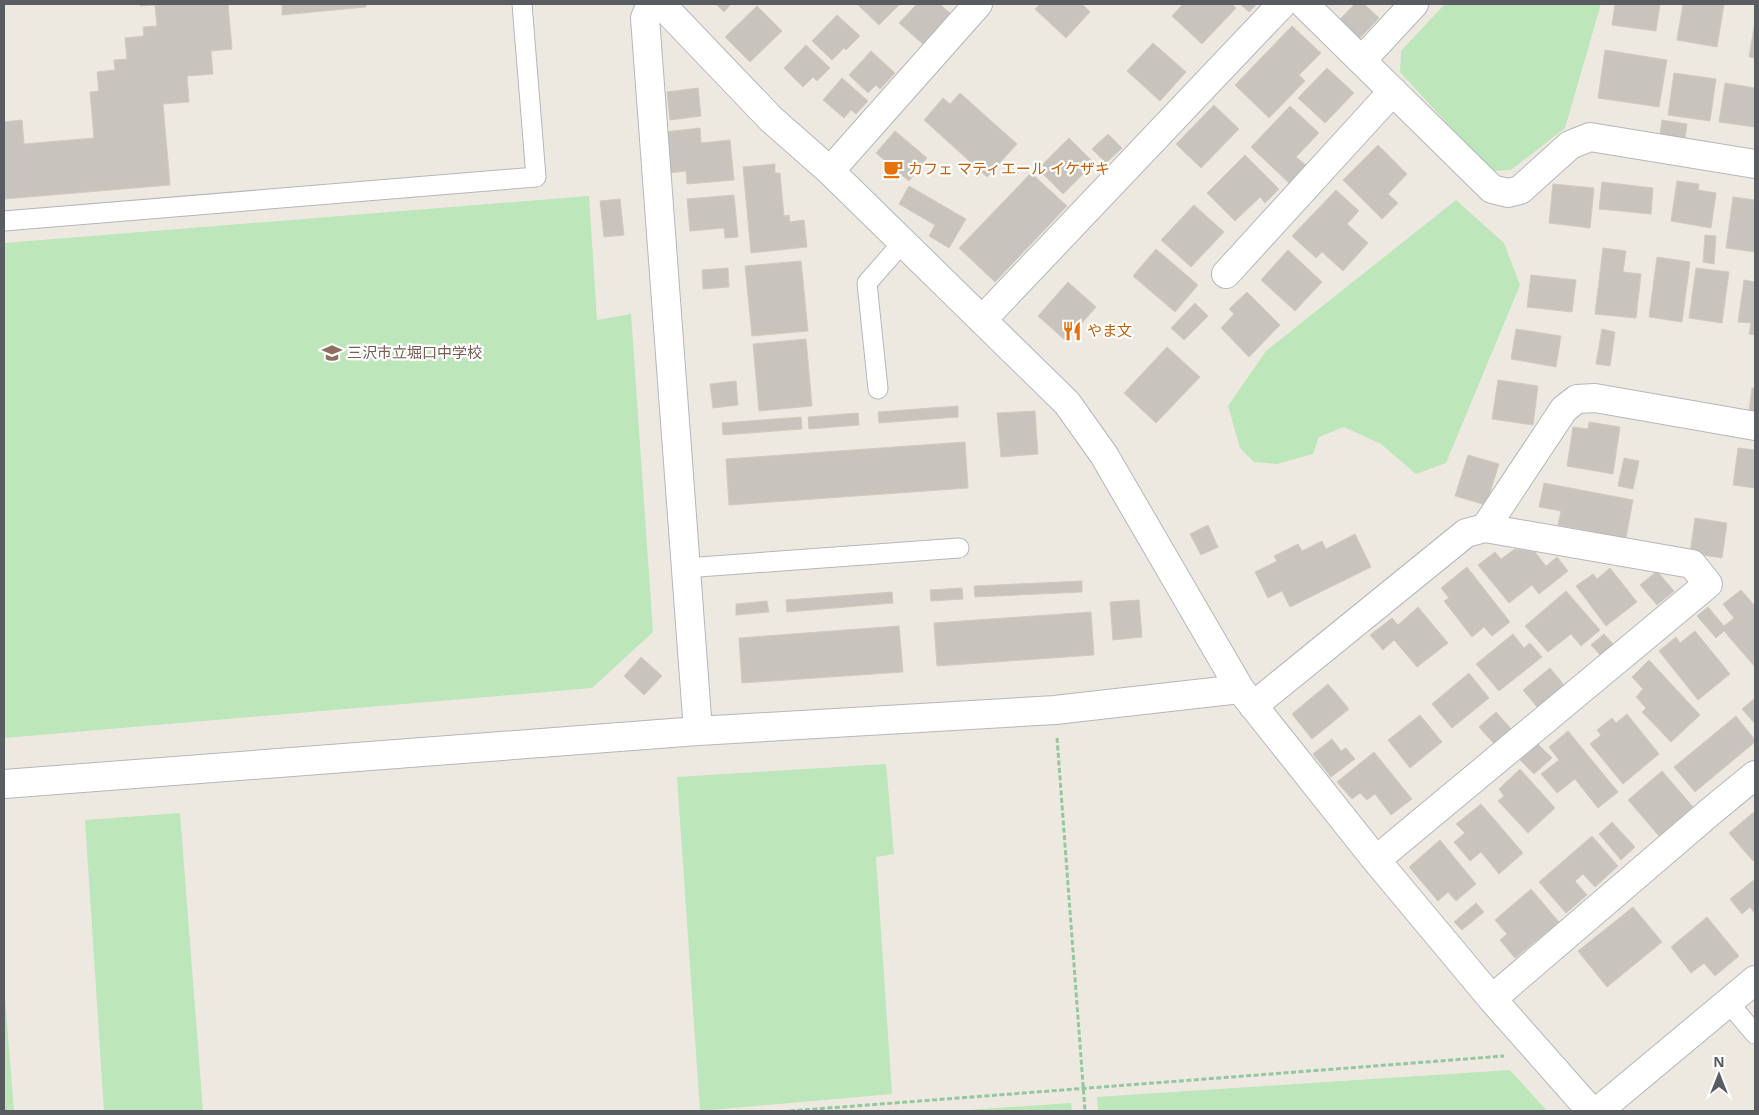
<svg xmlns="http://www.w3.org/2000/svg" width="1759" height="1115" font-family="'Noto Sans','Noto Sans JP',sans-serif">
<rect width="100%" height="100%" fill="#ede9e0"/>
<path fill="#bde6ba" d="M1445,4H1601L1565,128L1511,170L1491,171L1400,72L1401,51Z
M589,196L597,320L631,314L653,632L592,688L4,738V243Z
M1456,200L1504,243L1520,285L1446,463L1416,474L1381,444L1344,427L1319,437L1313,454L1277,464L1254,462L1240,448L1228,406L1266,351Z
M886,764L894,854L876,857L892,1094L700,1111L677,777Z
M180,813L203,1111H104L85,820Z
M4,985L14,1111H4Z
M1510,1070L1547,1111H1098L1097,1097Z
M1071,1103L1072,1111H953Z"/>
<path fill="#c8c3bd" stroke="#d2cabe" d="M140,4H228L232,49L211,51L213,74L187,76L189,102L163,104L170,185L4,199V122L22,120L24,144L94,138L90,92L99,91L97,72L115,70L114,60L127,59L125,38L144,36L143,27L157,26L155,5L140,6Z
M282,4H366V7L282,15Z
M716,4H731L724,12Z
M857,4H900L879,25Z
M917,4H940L952,15L924,45L899,23Z
M1040,4H1082L1090,12L1066,38L1035,9Z
M1183,4H1232L1236,8L1202,44L1172,16Z
M1240,4H1257L1249,12Z
M1355,4H1364L1379,18L1359,39L1339,20Z
M1615,4H1660L1656,31L1612,25Z
M1683,4H1724L1717,47L1677,40Z
M757,6L782,31L750,62L725,37Z
M837,15L860,36L846,50L844,48L832,60L812,41Z
M1755,21V58L1749,57Z
M1292,26L1321,53L1299,75L1305,81L1269,118L1235,85Z
M1153,43L1186,72L1160,101L1127,71Z
M806,45L830,68L817,81L813,77L803,87L784,68Z
M1605,50L1667,60L1659,107L1598,98Z
M871,51L895,73L880,89L876,85L868,93L849,75Z
M1327,68L1354,93L1325,123L1298,98Z
M1674,73L1716,79L1710,121L1668,115Z
M842,78L868,101L856,114L851,110L844,118L823,100Z
M1725,83L1755,88V127L1719,122Z
M698,88L701,116L670,120L667,92Z
M960,93L1017,144L987,177L924,120L943,98L950,104Z
M1214,105L1239,129L1201,168L1176,144Z
M1290,106L1319,133L1296,157L1307,166L1290,184L1251,147Z
M1662,120L1687,124L1684,146L1659,142Z
M700,128L701,143L730,140L734,180L687,184L686,171L668,173L665,132Z
M895,131L927,158L909,181L876,153Z
M1108,134L1122,148L1106,163L1092,149Z
M1069,138L1094,163L1063,194L1038,169Z
M1378,145L1407,174L1388,194L1398,203L1382,219L1343,180Z
M1245,155L1279,189L1265,203L1260,197L1235,221L1207,193Z
M775,164V173H780L784,216L789,215L790,222L804,220L807,247L751,253L743,167Z
M1031,173L1067,206L995,282L959,248Z
M1677,181L1699,184L1698,190L1716,193L1711,228L1671,221Z
M1602,182L1653,188L1651,214L1599,209Z
M1553,184L1594,188L1590,228L1549,223Z
M909,186L966,219L949,248L929,236L935,225L899,204Z
M1336,190L1359,211L1347,224L1368,243L1343,271L1322,252L1316,258L1292,236Z
M734,195L738,237L725,238L724,228L690,231L687,199Z
M1733,197L1755,200V252L1726,248Z
M620,199L624,235L604,237L600,201Z
M1194,205L1224,232L1191,267L1161,240Z
M1705,235L1716,236L1714,264L1703,262Z
M1603,248L1626,251L1623,272L1641,274L1636,318L1595,314Z
M1156,249L1198,285L1175,312L1133,276Z
M1288,250L1322,282L1295,311L1261,280Z
M1657,257L1690,262L1682,322L1649,317Z
M801,261L808,331L752,336L745,266Z
M728,268L729,287L703,289L702,270Z
M1696,268L1729,272L1722,323L1689,318Z
M1531,275L1576,280L1572,312L1527,307Z
M1744,280L1755,282V335L1749,334L1751,323L1738,322Z
M1068,282L1096,307L1066,341L1038,316Z
M1247,292L1280,325L1249,357L1221,328L1234,314L1229,309Z
M1195,303L1208,316L1184,340L1171,328Z
M1516,329L1561,336L1556,367L1511,359Z
M1602,329L1615,332L1610,366L1596,364Z
M806,339L812,406L759,411L753,344Z
M1167,347L1200,377L1156,423L1124,393Z
M1498,380L1538,386L1533,425L1492,419Z
M736,381L738,405L713,408L710,384Z
M1752,388H1755V412L1749,411Z
M958,406V417L879,423L878,412Z
M1035,411L1038,454L1001,457L997,413Z
M858,413L859,425L809,429L808,417Z
M801,417L802,429L723,435L722,423Z
M1589,422L1620,427L1613,474L1567,466L1573,427L1588,429Z
M965,442L968,488L729,505L726,459Z
M1738,448L1755,450V488L1733,485Z
M1468,455L1499,464L1486,505L1455,496Z
M1624,458L1639,461L1633,489L1618,486Z
M1544,483L1633,500L1626,538L1558,525L1561,511L1539,507Z
M1695,518L1727,523L1722,558L1690,553Z
M1208,525L1218,547L1201,555L1190,534Z
M1355,534L1371,567L1290,607L1282,591L1268,598L1255,572L1277,561L1274,556L1298,544L1302,551L1322,541L1326,549Z
M1515,549L1535,552L1546,566L1557,557L1568,571L1539,594L1532,585L1509,603L1478,565L1495,552L1501,559Z
M1467,567L1510,622L1492,636L1484,627L1472,637L1444,601L1449,598L1441,588Z
M1610,568L1637,602L1606,626L1576,586L1593,574L1597,579Z
M1657,571L1674,591L1657,605L1640,585Z
M1082,581V592L975,597L974,586Z
M962,588L963,599L931,601L930,590Z
M1741,590L1755,606V667L1724,631L1716,638L1697,616L1708,607L1724,626L1734,618L1723,604Z
M1566,591L1600,630L1581,646L1571,634L1548,652L1525,626Z
M892,592L893,603L787,612L786,600Z
M1139,600L1142,637L1113,640L1110,602Z
M767,601L769,612L736,615V604Z
M1418,607L1448,643L1417,667L1394,640L1383,650L1370,635L1392,618L1398,625Z
M1091,612L1094,655L937,666L934,623Z
M899,626L903,672L742,683L739,638Z
M1695,631L1730,674L1698,700L1659,651L1676,637L1680,643Z
M1513,634L1524,648L1530,643L1542,657L1499,691L1476,664Z
M1604,634L1613,644L1601,656L1591,645Z
M641,657L662,676L644,695L624,676Z
M1649,660L1700,715L1671,742L1642,712L1646,708L1636,697L1643,689L1632,677Z
M1550,668L1564,685L1538,708L1523,690Z
M1469,673L1489,698L1452,728L1432,704Z
M1328,684L1349,709L1312,739L1292,714Z
M1755,698V724L1742,709Z
M1496,712L1513,731L1496,746L1479,727Z
M1627,714L1659,754L1623,784L1590,744L1601,735L1597,730L1612,718L1616,723Z
M1420,715L1442,742L1410,768L1388,740Z
M1736,716L1755,740V742L1695,792L1674,767Z
M1568,731L1618,792L1598,808L1575,779L1557,793L1541,774L1559,760L1549,747Z
M1332,739L1341,751L1346,748L1355,759L1331,777L1313,754Z
M1538,744L1552,758L1534,774L1520,760Z
M1374,752L1412,799L1391,815L1375,794L1367,800L1360,793L1352,799L1337,782Z
M1520,769L1555,808L1528,833L1498,801L1504,796L1499,789Z
M1662,771L1693,807L1659,836L1628,800Z
M1481,804L1523,853L1499,874L1481,852L1470,861L1454,842L1465,833L1456,824Z
M1755,811V859L1753,861L1729,833Z
M1612,822L1635,847L1621,860L1599,834Z
M1592,836L1618,866L1595,887L1583,874L1575,881L1587,895L1566,913L1539,882Z
M1440,840L1476,884L1456,901L1448,892L1438,901L1409,867Z
M1755,879V914L1750,907L1742,914L1730,899Z
M1531,889L1559,922L1515,958L1500,940L1507,934L1495,920Z
M1476,903L1484,912L1462,930L1454,922Z
M1633,907L1662,942L1607,987L1578,951Z
M1707,917L1739,956L1715,976L1704,963L1691,973L1671,947Z"/>
<g fill="none" stroke-linecap="round" stroke-linejoin="round">
<defs>
<path id="service" d="M4,221L536,177L522,4
M878,389L867,283L903,242
M685,568L959,548
M1728,1002L1755,1034"/>
<path id="minor" d="M651,4L645,18L698,731
M661,4L771,119L830,171L1067,403L1104,455L1240,689L1376,860L1492,999L1591,1111
M1304,4L1492,189L1508,193L1520,190L1570,145L1590,137L1755,164
M1362,60L1414,4
M830,171L978,4
M1226,274L1393,91
M982,320L1282,4
M1485,528L1564,409L1577,399L1595,398L1755,426
M1253,706L1466,533L1485,528L1692,564L1708,584L1376,860
M4,784L698,731L1055,710L1240,689
M1492,999L1710,812L1755,775
M1598,1111L1755,980"/>
</defs>
<use href="#service" stroke="#b3b7bc" stroke-width="21"/>
<use href="#minor" stroke="#b3b7bc" stroke-width="30"/>
<path stroke="#93c89e" stroke-width="3" stroke-dasharray="5 2.5" stroke-linecap="butt" d="M1057,738L1085,1111
M790,1111L1504,1056"/>
<use href="#service" stroke="#fff" stroke-width="19"/>
<use href="#minor" stroke="#fff" stroke-width="28"/>
</g>
<defs>
<symbol id="cafe-bare" viewBox="-9 -9 18 18"><path d="M-5.5-4.5H6V0H3Q3 3.5 0 3.5H-2.5Q-5.5 3.5-5.5 0ZM3-3.2v2h1.7v-2ZM-6 4.5H4V6H-6Z" fill="#e8710a" stroke="#fff" stroke-width="2.5" paint-order="stroke"/></symbol>
<symbol id="restaurant-bare" viewBox="-9 -9 18 18"><path d="M-5-6h1v4h1v-4h1v4h1v-4h1v5L-1.5 .5V6h-2V.5L-5-1ZM5-6V6H3V1.5H1.5Q1.5-4 5-6Z" fill="#e8710a" stroke="#fff" stroke-width="2.5" paint-order="stroke"/></symbol>
<symbol id="school-bare" viewBox="-9 -9 18 18"><path d="M0-5L7-2L0 1L-7-2ZM-4 1L0 2.5L4 1V4Q0 6-4 4Z" fill="#8d6e63" stroke="#fff" stroke-width="2.5" paint-order="stroke"/></symbol>
</defs>
<g fill-rule="evenodd">
<use href="#cafe-bare" x="879" y="155" width="28" height="28"/>
<use href="#restaurant-bare" x="1058" y="317" width="28" height="28"/>
<use href="#school-bare" x="318" y="339" width="28" height="28"/>
</g>
<g text-anchor="middle" stroke-width="4.5" stroke-linejoin="round" paint-order="stroke">
<g font-size="15" fill="#c56008" stroke="#fff" text-anchor="start">
<text x="908" y="174">カフェ マティエール イケザキ</text>
<text x="1087" y="336">やま文</text>
</g>
<g font-size="15" fill="#785e54" stroke="#fff" text-anchor="start">
<text x="347" y="358">三沢市立堀口中学校</text>
</g>
</g>
<rect width="1759" height="1115" fill="none" stroke="#595d62" stroke-width="10"/>
<g transform="translate(1719 1075)" stroke="#ffffff" stroke-width="4" paint-order="stroke">
<path d="M0-4L9 19L0 12L-9 19Z" fill="#595d62"/>
<text y="-8" font-size="14" font-weight="bold" text-anchor="middle" fill="#595d62">N</text>
</g>
</svg>
